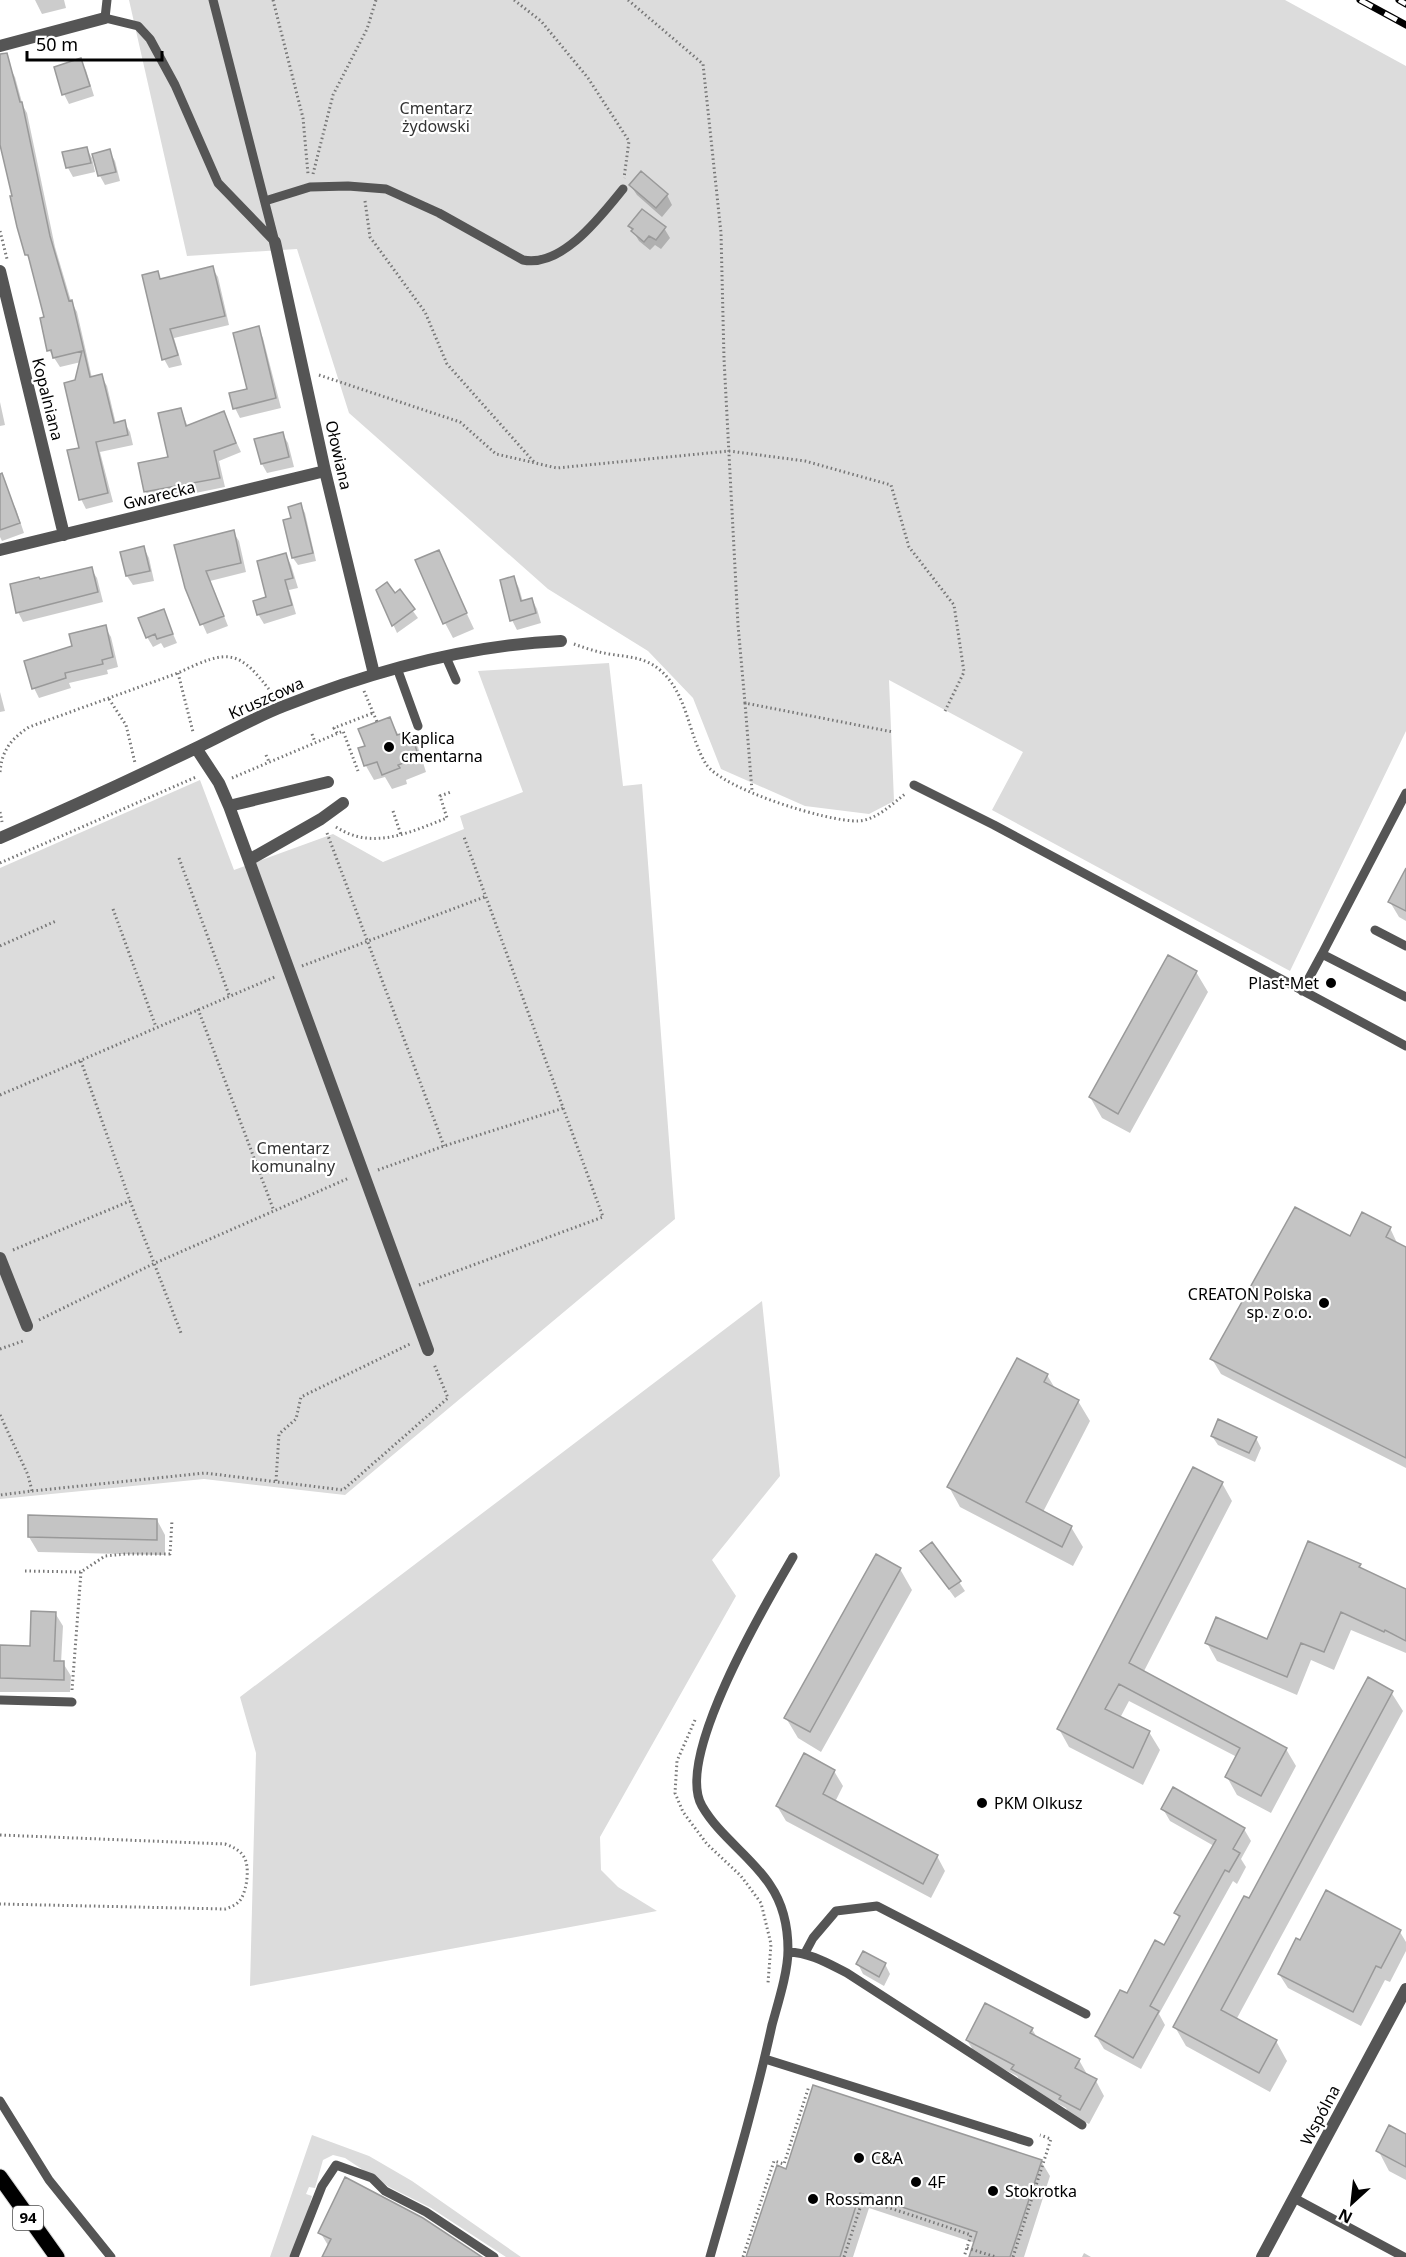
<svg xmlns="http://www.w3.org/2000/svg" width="1406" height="2257" font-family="'Noto Sans',sans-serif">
<rect width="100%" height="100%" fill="#fff"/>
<path fill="#dcdcdc" d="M129,0H1285L1406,66V731L1290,971L992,810L1023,752L889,680L894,801L869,814L805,806L721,769L693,698L648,651L548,589L349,413L297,249L187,256Z
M609,663L623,786L642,784L675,1219L345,1495L204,1479L0,1499V868L200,780L234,870L333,834L383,862L464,829L460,816L523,792L478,671Z
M762,1301L780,1476L712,1560L736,1596L600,1837L601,1870L618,1887L657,1911L250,1986L256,1753L240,1697Z
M312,2135L369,2156L412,2181L521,2257H506L431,2208L389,2187L345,2158L333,2155L323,2160L315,2188L309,2187L306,2194L312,2196L304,2226L289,2257H270Z"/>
<path fill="#0003" d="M35,0H64L66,8L42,14Z
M80,60L86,70L94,96L69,104L64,94Z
M10,68L15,77L23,106L27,113L55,247L71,301L77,312L92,378L101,376L107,386L116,424L124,422L130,432L133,445L100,452L113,502L86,509L81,499V449L76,382L81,362L60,367L49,350L46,318L32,264L27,255L0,135V70Z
M86,148L92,158L95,172L73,177L68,168L64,153Z
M109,151L115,161L120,181L105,185L100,176L94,155Z
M631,186L667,195L672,205L662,217L637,195Z
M630,226L664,228L670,238L661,249L655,245L650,250L639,241Z
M212,268L218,277L229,325L174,338L182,365L169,368L164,359L157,273L161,280Z
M258,328L263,338L281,408L240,418L235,408L248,390Z
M0,402L5,425L0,426Z
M181,410L188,427L223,413L241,452L219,461L225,487L151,502L146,492L140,464L170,458Z
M282,433L288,443L294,467L267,473L262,464L256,440Z
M0,479L16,509L24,533L2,541L0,537Z
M301,505L305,513L316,561L298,565L293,558V519Z
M233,532L239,541L246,572L210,581L228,626L207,634L186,587Z
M144,548L149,558L154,581L133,585L127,576L122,553Z
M438,552L474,629L453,638L445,623Z
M286,555L291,565L298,588L289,590L296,614L264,624L258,614L268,598Z
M91,569L97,578L103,602L23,622L18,612L39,581Z
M514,578L519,588L523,602L532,599L537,609L541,623L517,630L512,620Z
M378,591L395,595L399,592L418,618L397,633Z
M163,611L177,643L164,648L161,643L153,647L147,637Z
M105,627L111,637L118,667L107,670L108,674L69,683L71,688L39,698L34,688L73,647Z
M0,692L5,711L0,712Z
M390,719L399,736L409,733L418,747L426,772L406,780L407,784L392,789L385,777L374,780L366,766L367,746Z
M1406,873V921L1399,917L1390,902Z
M1196,972L1208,992L1130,1133L1102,1118L1090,1097Z
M1390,1228L1398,1245L1406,1249V1468L1221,1374L1212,1359L1350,1238Z
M1047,1375L1056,1390L1078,1401L1090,1421L1043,1512L1071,1527L1083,1547L1073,1566L960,1507L949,1487Z
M1212,1436L1256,1438L1261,1448L1255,1462L1218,1445Z
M1222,1483L1232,1501L1143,1673L1286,1749L1296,1766L1271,1813L1237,1795L1227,1777L1237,1757L1129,1701L1120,1718L1149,1732L1160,1750L1143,1785L1069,1747L1059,1729Z
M157,1520L165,1535V1555L38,1552L29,1537Z
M928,1561L959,1582L965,1591L955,1598Z
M1360,1565L1362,1570L1406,1591V1653L1351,1630L1334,1670L1311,1660L1297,1695L1217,1661L1207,1643L1268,1641Z
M900,1569L912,1590L821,1752L798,1738L786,1718Z
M55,1613L63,1626L61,1663H63L71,1676L70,1692H0V1647L31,1648Z
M1391,1692L1403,1711L1236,2020L1276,2041L1287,2061L1270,2092L1186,2046L1175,2027L1249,1900Z
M834,1771L843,1786L835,1802L937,1856L945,1871L931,1898L786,1821L777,1806Z
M1163,1809L1244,1829L1251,1841L1241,1859L1246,1867L1237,1884L1233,1881L1159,2014L1165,2025L1141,2069L1104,2049L1096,2036L1165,1947L1180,1920L1176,1913L1214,1846L1170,1821Z
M1400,1932L1406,1942V1951L1390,1982L1385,1980L1361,2026L1288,1988L1279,1974L1300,1942Z
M858,1964H885L890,1974L884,1986L863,1974Z
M1032,2029L1038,2039L1079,2060L1088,2076L1096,2081L1104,2096L1089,2124L1069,2114L1066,2108L1022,2084L1017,2076L976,2055L967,2040Z
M1406,2136V2180L1389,2171L1378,2150Z
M1041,2161L1050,2176L1024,2257H970L975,2243L869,2208L853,2257H748L787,2170Z
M320,2232L479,2257H324L329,2247Z
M1084,2253L1091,2257H1082Z"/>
<path fill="#c4c4c4" stroke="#999" stroke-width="1.5" d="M7,53L20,102H22L50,236L69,301L72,300L90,377L102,374L114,423L125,420L128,435L96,442L108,493L79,500L67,450L79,448L64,383L75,380L82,351L53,358L51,350L47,351L40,318L44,317L28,255H25L17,227L10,196H12L0,145V54Z
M81,58L90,86L62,95L54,67Z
M87,147L91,163L66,168L62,152Z
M110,149L116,172L98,176L92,154Z
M641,171L668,194L656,208L629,185Z
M642,209L666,227L656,240L649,236L644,242L631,231L633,229L628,226Z
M213,266L225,316L170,329L178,355L162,360L142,275L158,271L160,279Z
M259,326L276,398L233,409L229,393L247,389L233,333Z
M181,408L186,426L224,411L236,443L214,451L220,478L144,492L138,463L168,457L158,413Z
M283,432L289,457L261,464L254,439Z
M2,473L20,523L0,530V474Z
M301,503L313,553L292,558L283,520L291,518L288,507Z
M234,530L241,563L206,571L224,616L200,625L185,588L174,545Z
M144,546L150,571L126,576L120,552Z
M439,550L467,613L443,624L415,560Z
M286,553L293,578L285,580L292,605L257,615L253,601L266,597L257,561Z
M92,567L98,592L16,613L10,584L39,577L40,579Z
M514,576L521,601L532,598L536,613L510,621L500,580Z
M387,582L395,593L400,589L415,609L392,626L376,590Z
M164,609L173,634L157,639L155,634L146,638L138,618Z
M106,625L113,657L102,660L103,664L65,673L66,678L32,689L24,661L72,646L69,634Z
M390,717L397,735L410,731L419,757L398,765L400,768L382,775L377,762L364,766L358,748L365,746L358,729Z
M1406,868V911L1388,902Z
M1168,955L1197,971L1118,1114L1089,1097Z
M1295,1207L1350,1236L1362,1212L1391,1227L1386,1237L1406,1247V1458L1210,1359Z
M1017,1358L1048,1374L1044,1382L1079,1400L1026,1502L1072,1526L1062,1547L947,1487Z
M1218,1419L1257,1437L1249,1453L1211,1436Z
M1193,1467L1223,1482L1129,1663L1287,1748L1261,1796L1225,1777L1240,1748L1119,1684L1105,1709L1150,1731L1133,1768L1057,1729Z
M28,1515L157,1519V1540L28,1537Z
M1308,1541L1361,1564L1359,1567L1406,1589V1641L1385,1630L1384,1632L1341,1612L1324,1652L1301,1643L1287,1677L1205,1643L1216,1617L1267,1639Z
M932,1542L961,1581L949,1589L920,1551Z
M876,1554L901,1568L810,1732L784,1718Z
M31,1611L56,1612L54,1661H64V1680L0,1678V1645L30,1646Z
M1368,1677L1393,1691L1221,2010L1277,2040L1259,2073L1173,2027L1244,1896L1249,1898Z
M804,1753L835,1770L823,1794L938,1855L923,1884L776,1806Z
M1173,1787L1245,1828L1233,1849L1240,1853L1229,1872L1225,1870L1150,2006L1159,2011L1133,2058L1095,2036L1120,1990L1127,1993L1155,1940L1164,1945L1180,1916L1174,1913L1216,1840L1161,1809Z
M1326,1890L1401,1930L1381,1968L1376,1966L1353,2012L1278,1974L1296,1938L1300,1940Z
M863,1951L886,1963L879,1977L856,1964Z
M985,2003L1033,2028L1030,2033L1080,2059L1075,2068L1097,2079L1080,2110L1059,2099L1061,2096L1011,2069L1014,2065L966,2040Z
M813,2085L1042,2160L1010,2257H969L977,2232L860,2193L840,2257H746L777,2165L786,2169Z
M1389,2125L1406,2134V2167L1376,2151Z
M345,2177L423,2218L482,2257H322L331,2239L318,2233Z"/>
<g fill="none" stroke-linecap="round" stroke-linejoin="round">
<defs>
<path id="primary" d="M0,2177L57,2257"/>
</defs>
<use href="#primary" stroke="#dbdbdb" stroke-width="17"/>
<path stroke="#777" stroke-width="3" stroke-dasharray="1.5 3" stroke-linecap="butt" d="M273,0L303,118L308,174
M514,0L541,21L588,78L629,141L624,178
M628,0L703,64L721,233L724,359L738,625L745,703L893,732
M313,174L333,95L367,29L376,0
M365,201L370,237L425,312L447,364L534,462
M0,231L7,259
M319,375L460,422L496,454L557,468L729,451L805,461L891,485L909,547L954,605L964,672L945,711
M574,644C585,648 597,652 609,654C628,657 645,657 660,670C688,694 688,735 706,764C722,789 828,822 858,821C876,820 891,805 905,794
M178,673L193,732
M364,691L377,722
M109,699L126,725L135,763
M745,703L752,791
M337,733L334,728L373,713
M312,734L315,742
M266,755L269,762
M0,772C2,750 11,739 29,727L178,673C230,648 239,649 274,696
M232,778L343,731L358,771
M393,811L401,835
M0,812L2,822
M336,827C373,851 410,832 447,818L440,796L451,792
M327,833L444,1146
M179,858L229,995
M0,863L196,777
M113,909L156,1027
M0,946L56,921
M302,966L487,896
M198,1009L274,1211
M81,1061L130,1201L181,1333
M0,1095L277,976
M378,1170L444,1146L564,1108
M13,1250L130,1201
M419,1285L603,1217L464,837
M39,1320L153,1264L349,1178
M0,1349L23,1341
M0,1415L28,1475L32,1491L0,1495
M276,1481L279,1434L296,1419L301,1397L410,1344
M32,1491L205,1473L343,1490L448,1398L434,1364
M25,1571L81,1572L105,1556L126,1554H170L172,1520
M72,1690L81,1572
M695,1720L677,1761L675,1793L683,1812L707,1844L741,1876L761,1903L771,1944L768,1983
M0,1835L225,1844C233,1847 240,1850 244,1857C250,1867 247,1889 241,1899C237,1905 231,1907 225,1909L0,1904
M967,2248L996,2257
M743,2257L774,2161L784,2164L809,2086
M844,2257L863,2199L971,2235L964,2257
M1013,2257L1051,2139L1040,2135"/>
<path stroke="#555" stroke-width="9" d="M107,0L105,18L138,26L150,39L175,85L218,183L275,242
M213,0L275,242
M265,201L310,187L348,186L386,189L439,213L523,260C562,268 601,216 623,189
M446,657L456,680
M397,668L418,726
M914,785L994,825L1406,1046
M1375,930L1406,946
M1322,954L1406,793
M1302,991L1322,954L1406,997
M0,1700L72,1702
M788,1952C811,1953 827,1963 847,1973L1082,2125
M805,1953L813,1938L836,1911L877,1906L1086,2014
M765,2059L1029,2142
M0,2101L49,2180L111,2257
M1294,2198L1404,2257
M294,2257L322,2186L336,2165L372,2178L385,2191L426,2212L494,2257
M710,2257C732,2180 755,2103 772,2025C778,2003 788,1972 788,1950C788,1927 783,1904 770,1885C751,1856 720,1837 702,1806C674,1758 766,1603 793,1557"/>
<path stroke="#555" stroke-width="12" d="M0,46L105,18
M275,242L325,471L374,674
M0,271L64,535
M0,550L325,471
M196,748L219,783L229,806L428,1350
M229,806L328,782
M0,838C65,810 130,780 194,749C224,735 253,718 284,706C373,671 466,645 561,641
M249,860L321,819L343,803
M0,1258L27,1326
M1262,2257L1406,1989"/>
<use href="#primary" stroke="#000" stroke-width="15"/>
<defs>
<path id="rail" d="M1360,0L1406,25
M1399,0L1406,4"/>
</defs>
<use href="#rail" stroke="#000" stroke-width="7"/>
<use href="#rail" stroke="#fff" stroke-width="4.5" stroke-dasharray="14" stroke-linecap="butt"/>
</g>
<g fill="#000" stroke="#fff" stroke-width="2">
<circle cx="389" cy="747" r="6"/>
<circle cx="1331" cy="983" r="6"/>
<circle cx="1324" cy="1303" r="6"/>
<circle cx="982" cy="1803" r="6"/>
<circle cx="859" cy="2158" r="6"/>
<circle cx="916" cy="2182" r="6"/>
<circle cx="993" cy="2191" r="6"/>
<circle cx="813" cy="2199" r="6"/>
</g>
<g text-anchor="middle" stroke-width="4.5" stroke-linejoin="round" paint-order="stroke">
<rect fill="#fff" stroke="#4c4c4c" stroke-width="1.5" x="13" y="2206" width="30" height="24" rx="4.5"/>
<g font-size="15" font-weight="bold" fill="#000">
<text x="28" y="2223">94</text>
</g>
<g font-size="16" fill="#333" stroke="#fff">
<text x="436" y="114">Cmentarz<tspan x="436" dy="18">żydowski</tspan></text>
<text x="293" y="1154">Cmentarz<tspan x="293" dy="18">komunalny</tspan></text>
</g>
<g font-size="16" fill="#000" stroke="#fff">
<text transform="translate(48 399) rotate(76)" y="6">Kopalniana</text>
<text transform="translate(339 455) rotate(77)" y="6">Ołowiana</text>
<text transform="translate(159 495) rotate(-14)" y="6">Gwarecka</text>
<text transform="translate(266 698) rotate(-24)" y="6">Kruszcowa</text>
<text transform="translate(1320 2115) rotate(-62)" y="6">Wspólna</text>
</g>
<g font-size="16" fill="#000" stroke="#fff" text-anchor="start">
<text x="401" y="744">Kaplica<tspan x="401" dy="18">cmentarna</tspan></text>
<text x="1319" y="989" text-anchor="end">Plast-Met</text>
<text x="1312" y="1300" text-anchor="end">CREATON Polska<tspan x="1312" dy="18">sp. z o.o.</tspan></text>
<text x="994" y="1809">PKM Olkusz</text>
<text x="871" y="2164">C&amp;A</text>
<text x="928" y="2188">4F</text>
<text x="1005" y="2197">Stokrotka</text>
<text x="825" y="2205">Rossmann</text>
</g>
</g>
<g transform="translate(1352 2203) rotate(207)" stroke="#ffffff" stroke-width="4.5" paint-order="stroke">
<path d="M0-4.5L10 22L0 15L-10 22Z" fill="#000000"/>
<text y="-9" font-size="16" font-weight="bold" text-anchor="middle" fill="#000000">N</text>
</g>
<path d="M27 51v9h135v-9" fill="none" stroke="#000000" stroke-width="3"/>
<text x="36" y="51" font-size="18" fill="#000000" stroke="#ffffff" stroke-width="4.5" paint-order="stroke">50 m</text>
</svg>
